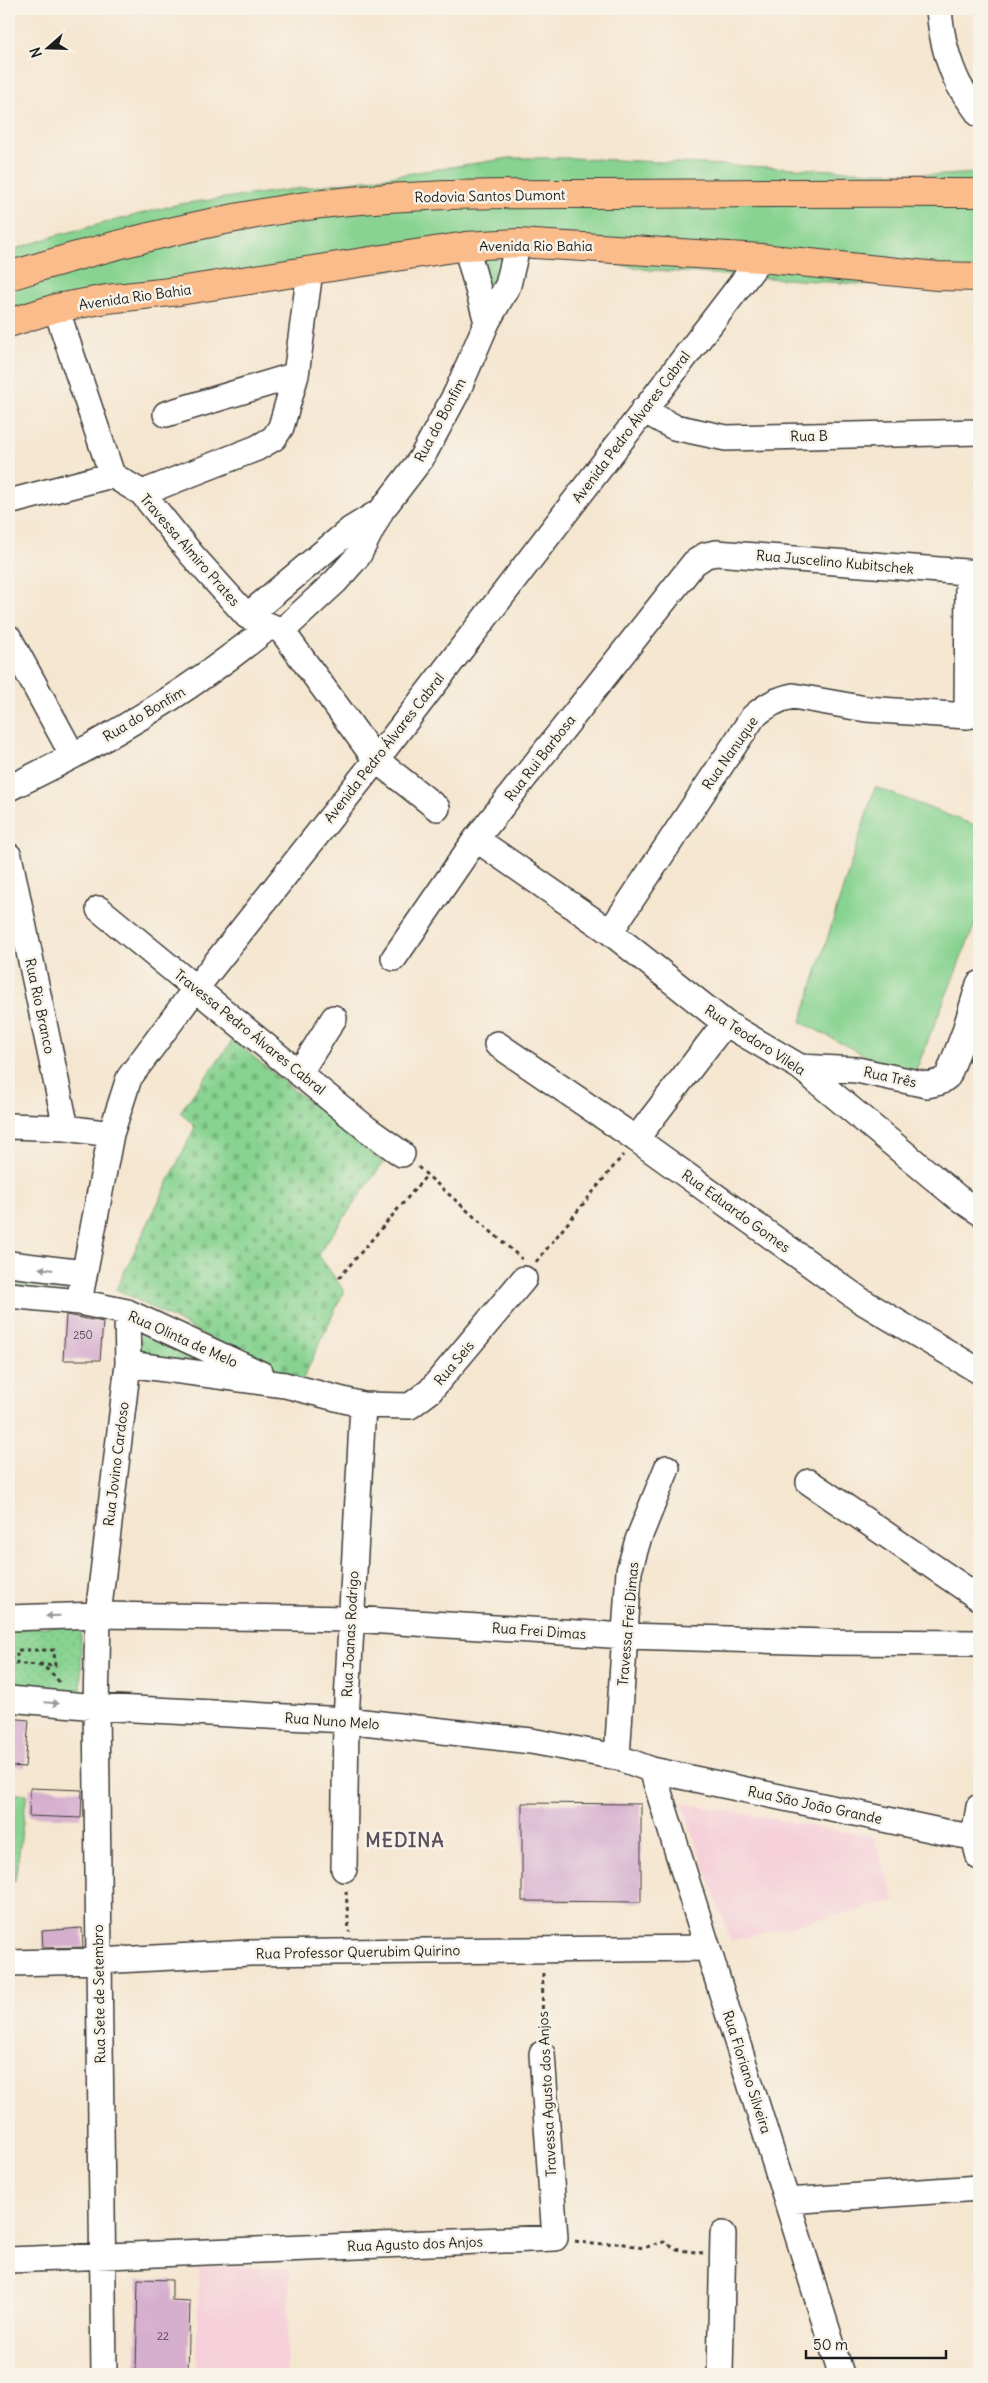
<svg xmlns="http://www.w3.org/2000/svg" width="988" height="2383" font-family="Delius,sans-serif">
<defs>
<pattern id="cemetery-stones" width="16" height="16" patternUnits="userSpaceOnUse" patternTransform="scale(1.25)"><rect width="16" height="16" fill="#88d391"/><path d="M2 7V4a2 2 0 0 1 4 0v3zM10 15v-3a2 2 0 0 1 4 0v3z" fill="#75b57c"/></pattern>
<pattern id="park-dots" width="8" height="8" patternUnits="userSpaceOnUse" patternTransform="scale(1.25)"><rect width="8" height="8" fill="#88d391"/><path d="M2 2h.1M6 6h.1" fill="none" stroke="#75b57c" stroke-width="1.8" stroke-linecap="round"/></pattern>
</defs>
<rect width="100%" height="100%" fill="#f7f3e8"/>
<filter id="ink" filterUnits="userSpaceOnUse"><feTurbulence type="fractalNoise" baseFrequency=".02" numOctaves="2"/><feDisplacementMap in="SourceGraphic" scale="10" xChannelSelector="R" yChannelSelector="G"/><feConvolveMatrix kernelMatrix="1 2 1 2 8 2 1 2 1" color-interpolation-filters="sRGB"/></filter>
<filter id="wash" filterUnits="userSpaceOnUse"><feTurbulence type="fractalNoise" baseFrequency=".0096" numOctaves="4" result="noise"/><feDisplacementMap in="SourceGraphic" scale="20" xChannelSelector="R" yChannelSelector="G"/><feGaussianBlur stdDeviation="1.12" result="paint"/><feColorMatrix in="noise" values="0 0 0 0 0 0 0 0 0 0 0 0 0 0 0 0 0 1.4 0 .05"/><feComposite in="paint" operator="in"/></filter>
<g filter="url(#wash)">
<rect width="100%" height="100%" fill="#f5e6d0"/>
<path fill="#f5cfd9" d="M682,1803L874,1837L895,1901L731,1941Z
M199,2265L290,2269L286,2374H196Z"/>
<path fill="#88d391" stroke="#527856" d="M510,158H572L943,175L979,173V288L858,284L650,270L591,260L477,257L68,317L9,337V251L58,235L179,204L373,179Z
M875,787L979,827V914L912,1080L801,1022Z
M9,1794H27L15,1881H9Z"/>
<path fill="url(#cemetery-stones)" stroke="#527856" d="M233,1040L383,1163L318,1254L344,1291L300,1385L116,1289L195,1127L180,1112Z"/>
<path fill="url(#park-dots)" stroke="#527856" d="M477,257L504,259L496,298Z
M9,1268L74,1275L71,1292L9,1285Z
M142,1326L228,1367L138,1354Z
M81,1626V1697L9,1692V1628Z"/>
<g id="blocks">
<path fill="#d6afcf" d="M66,1315L103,1322L100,1360H63Z
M9,1718L29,1720L25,1767L9,1766Z
M30,1788L82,1790L81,1818L29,1816Z
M522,1803L641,1804V1902L522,1901Z
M82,1928L83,1947L43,1948L42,1931Z
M138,2279L172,2280V2300L190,2301L188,2373L136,2374Z"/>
</g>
</g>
<g filter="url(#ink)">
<use href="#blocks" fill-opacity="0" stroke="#3d3a37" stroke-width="1"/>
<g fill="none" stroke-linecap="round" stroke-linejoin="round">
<defs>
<path id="minor" d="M939,9C941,35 947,61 959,85C965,95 973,105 979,114
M466,246L487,322
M56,308L112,475L142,493L192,555L247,616L282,631L376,760L437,808
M643,410L674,427L726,438L979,432
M166,414L296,375
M142,493L257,448L274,438L281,427L296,375L310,271
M9,502L112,475
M247,616L350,530L381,511
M282,631L336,581L358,556L381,511L421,459L457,392L487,322L508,285L518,243
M9,638L73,756
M967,716L968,573
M9,788C102,744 190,691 270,626
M476,839L610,932L725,1023L800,1067L957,1197L979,1212
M9,856L66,1128
M99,909L367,1129L402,1154
M610,932L753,717C765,706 777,699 793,696L866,709L967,716L979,714
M394,958L476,839L694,563L706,555L716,553L979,573
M964,1034L979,984
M497,1044L636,1139L860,1300L979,1371
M800,1067L857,1070L927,1085L940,1082L948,1076L964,1034H979
M300,1072L334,1018
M9,1126L66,1128L111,1134
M636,1139L725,1023
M9,1264L84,1273
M9,1295L79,1302L127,1312L261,1374
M79,1302L111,1134L129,1078L196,988L376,760L761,258
M128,1364L285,1385L363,1405L410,1406L430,1391L524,1279
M809,1482L979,1598
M9,1618L98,1615L351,1619L626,1636L827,1642L979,1643
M9,1699L96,1707L346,1720L531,1741L617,1757L652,1770L949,1833L979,1838
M617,1757L629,1571L638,1540L667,1468
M652,1770L841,2374
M979,1807L974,1837L979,1857
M344,1869L346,1720L363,1405
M9,1963L98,1961L249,1953L707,1948
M787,2201L979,2188
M9,2260L555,2238L542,2054
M104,2374L96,1707L98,1615L128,1364L127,1312
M720,2374L723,2234"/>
<path id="major" d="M9,323L56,308L107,299L179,291L466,246L518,243L761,258L937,276L979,277"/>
<path id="highway" d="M9,276C100,248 191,224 286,209C392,192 503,194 610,194C733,193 856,192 979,193"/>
</defs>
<use href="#minor" stroke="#3d3a37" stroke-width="28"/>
<use href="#major" stroke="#3d3a37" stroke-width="30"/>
<use href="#highway" stroke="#3d3a37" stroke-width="30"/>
<path stroke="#3d3a37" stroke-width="3" stroke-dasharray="4 4" stroke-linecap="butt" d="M418,1167L522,1259
M536,1262L623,1155
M339,1278L427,1175
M9,1658H17
M39,1664L55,1666L54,1650H17V1664C39,1664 46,1664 60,1683
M346,1891L349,1932
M542,2033L543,1969
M575,2241L593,2244L620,2243L643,2248L664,2242L679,2250L703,2253"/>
<use href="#minor" stroke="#fff" stroke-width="25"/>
<use href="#major" stroke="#fabc8b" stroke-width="28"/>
<use href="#highway" stroke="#fabc8b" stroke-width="28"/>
</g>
<defs><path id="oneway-solid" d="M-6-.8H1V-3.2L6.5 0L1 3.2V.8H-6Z" transform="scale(1.25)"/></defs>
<g fill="#999">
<use href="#oneway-solid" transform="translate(46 1269) rotate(-173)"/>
<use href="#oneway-solid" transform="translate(53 1616) rotate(178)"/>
<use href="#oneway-solid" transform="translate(52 1703) rotate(5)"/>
</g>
</g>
<g text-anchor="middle" stroke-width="5" stroke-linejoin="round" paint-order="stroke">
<g font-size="11" fill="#4a4149">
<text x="83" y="1339">250</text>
<text x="163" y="2340">22</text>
</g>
<g font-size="14" fill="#1c1c1c" stroke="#f7f3e8">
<text transform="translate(490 196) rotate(-1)" y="5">Rodovia Santos Dumont</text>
<text x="536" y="251">Avenida Rio Bahia</text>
<text transform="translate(135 297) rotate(-8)" y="5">Avenida Rio Bahia</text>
<text transform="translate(440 420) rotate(-62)" y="5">Rua do Bonfim</text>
<text transform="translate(631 427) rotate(-53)" y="5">Avenida Pedro Álvares Cabral</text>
<text transform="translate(809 436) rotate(-1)" y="5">Rua B</text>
<text transform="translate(190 550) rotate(49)" y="5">Travessa Almiro Prates</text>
<text transform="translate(835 562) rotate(5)" y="5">Rua Juscelino Kubitschek</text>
<text transform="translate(144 714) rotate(-31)" y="5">Rua do Bonfim</text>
<text transform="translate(384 748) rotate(-52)" y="5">Avenida Pedro Álvares Cabral</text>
<text transform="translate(730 753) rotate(-55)" y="5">Rua Nanuque</text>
<text transform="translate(540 758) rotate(-52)" y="5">Rua Rui Barbosa</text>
<text transform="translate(40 1006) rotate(78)" y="5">Rua Rio Branco</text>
<text transform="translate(250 1032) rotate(39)" y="5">Travessa Pedro Álvares Cabral</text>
<text transform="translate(755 1040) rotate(33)" y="5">Rua Teodoro Vilela</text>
<text transform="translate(890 1077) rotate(12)" y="5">Rua Três</text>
<text transform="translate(736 1211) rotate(36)" y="5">Rua Eduardo Gomes</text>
<text transform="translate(183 1339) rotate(24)" y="5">Rua Olinta de Melo</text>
<text transform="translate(454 1363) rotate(-50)" y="5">Rua Seis</text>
<text transform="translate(116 1464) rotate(-83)" y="5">Rua Jovino Cardoso</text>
<text transform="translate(628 1624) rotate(-85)" y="5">Travessa Frei Dimas</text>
<text transform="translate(539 1631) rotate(4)" y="5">Rua Frei Dimas</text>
<text transform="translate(350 1634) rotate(-87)" y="5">Rua Joanas Rodrigo</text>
<text transform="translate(332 1721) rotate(4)" y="5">Rua Nuno Melo</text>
<text transform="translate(815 1805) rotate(12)" y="5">Rua São João Grande</text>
<text transform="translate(358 1952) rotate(-1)" y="5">Rua Professor Querubim Quirino</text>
<text transform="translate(99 1994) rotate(-91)" y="5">Rua Sete de Setembro</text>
<text transform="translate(747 2072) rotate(72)" y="5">Rua Floriano Silveira</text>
<text transform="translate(547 2094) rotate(-93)" y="5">Travessa Agusto dos Anjos</text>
<text transform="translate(415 2244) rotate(-2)" y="5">Rua Agusto dos Anjos</text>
</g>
<g font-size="19" font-weight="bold" letter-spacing="1" fill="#5d4f5b" stroke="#f7f3e8">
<text x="405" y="1847">MEDINA</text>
</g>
</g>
<rect width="988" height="2383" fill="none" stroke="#f7f3e8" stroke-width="30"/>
<g transform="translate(48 48) rotate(250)" stroke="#f7f3e8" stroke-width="4" paint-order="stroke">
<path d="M0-4L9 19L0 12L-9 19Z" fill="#1c1c1c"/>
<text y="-8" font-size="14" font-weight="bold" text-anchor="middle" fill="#1c1c1c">N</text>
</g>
<path d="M806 2350v8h140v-8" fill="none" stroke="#1c1c1c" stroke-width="2.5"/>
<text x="813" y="2350" font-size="15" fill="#1c1c1c" stroke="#f7f3e8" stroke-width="4" paint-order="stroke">50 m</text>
</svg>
